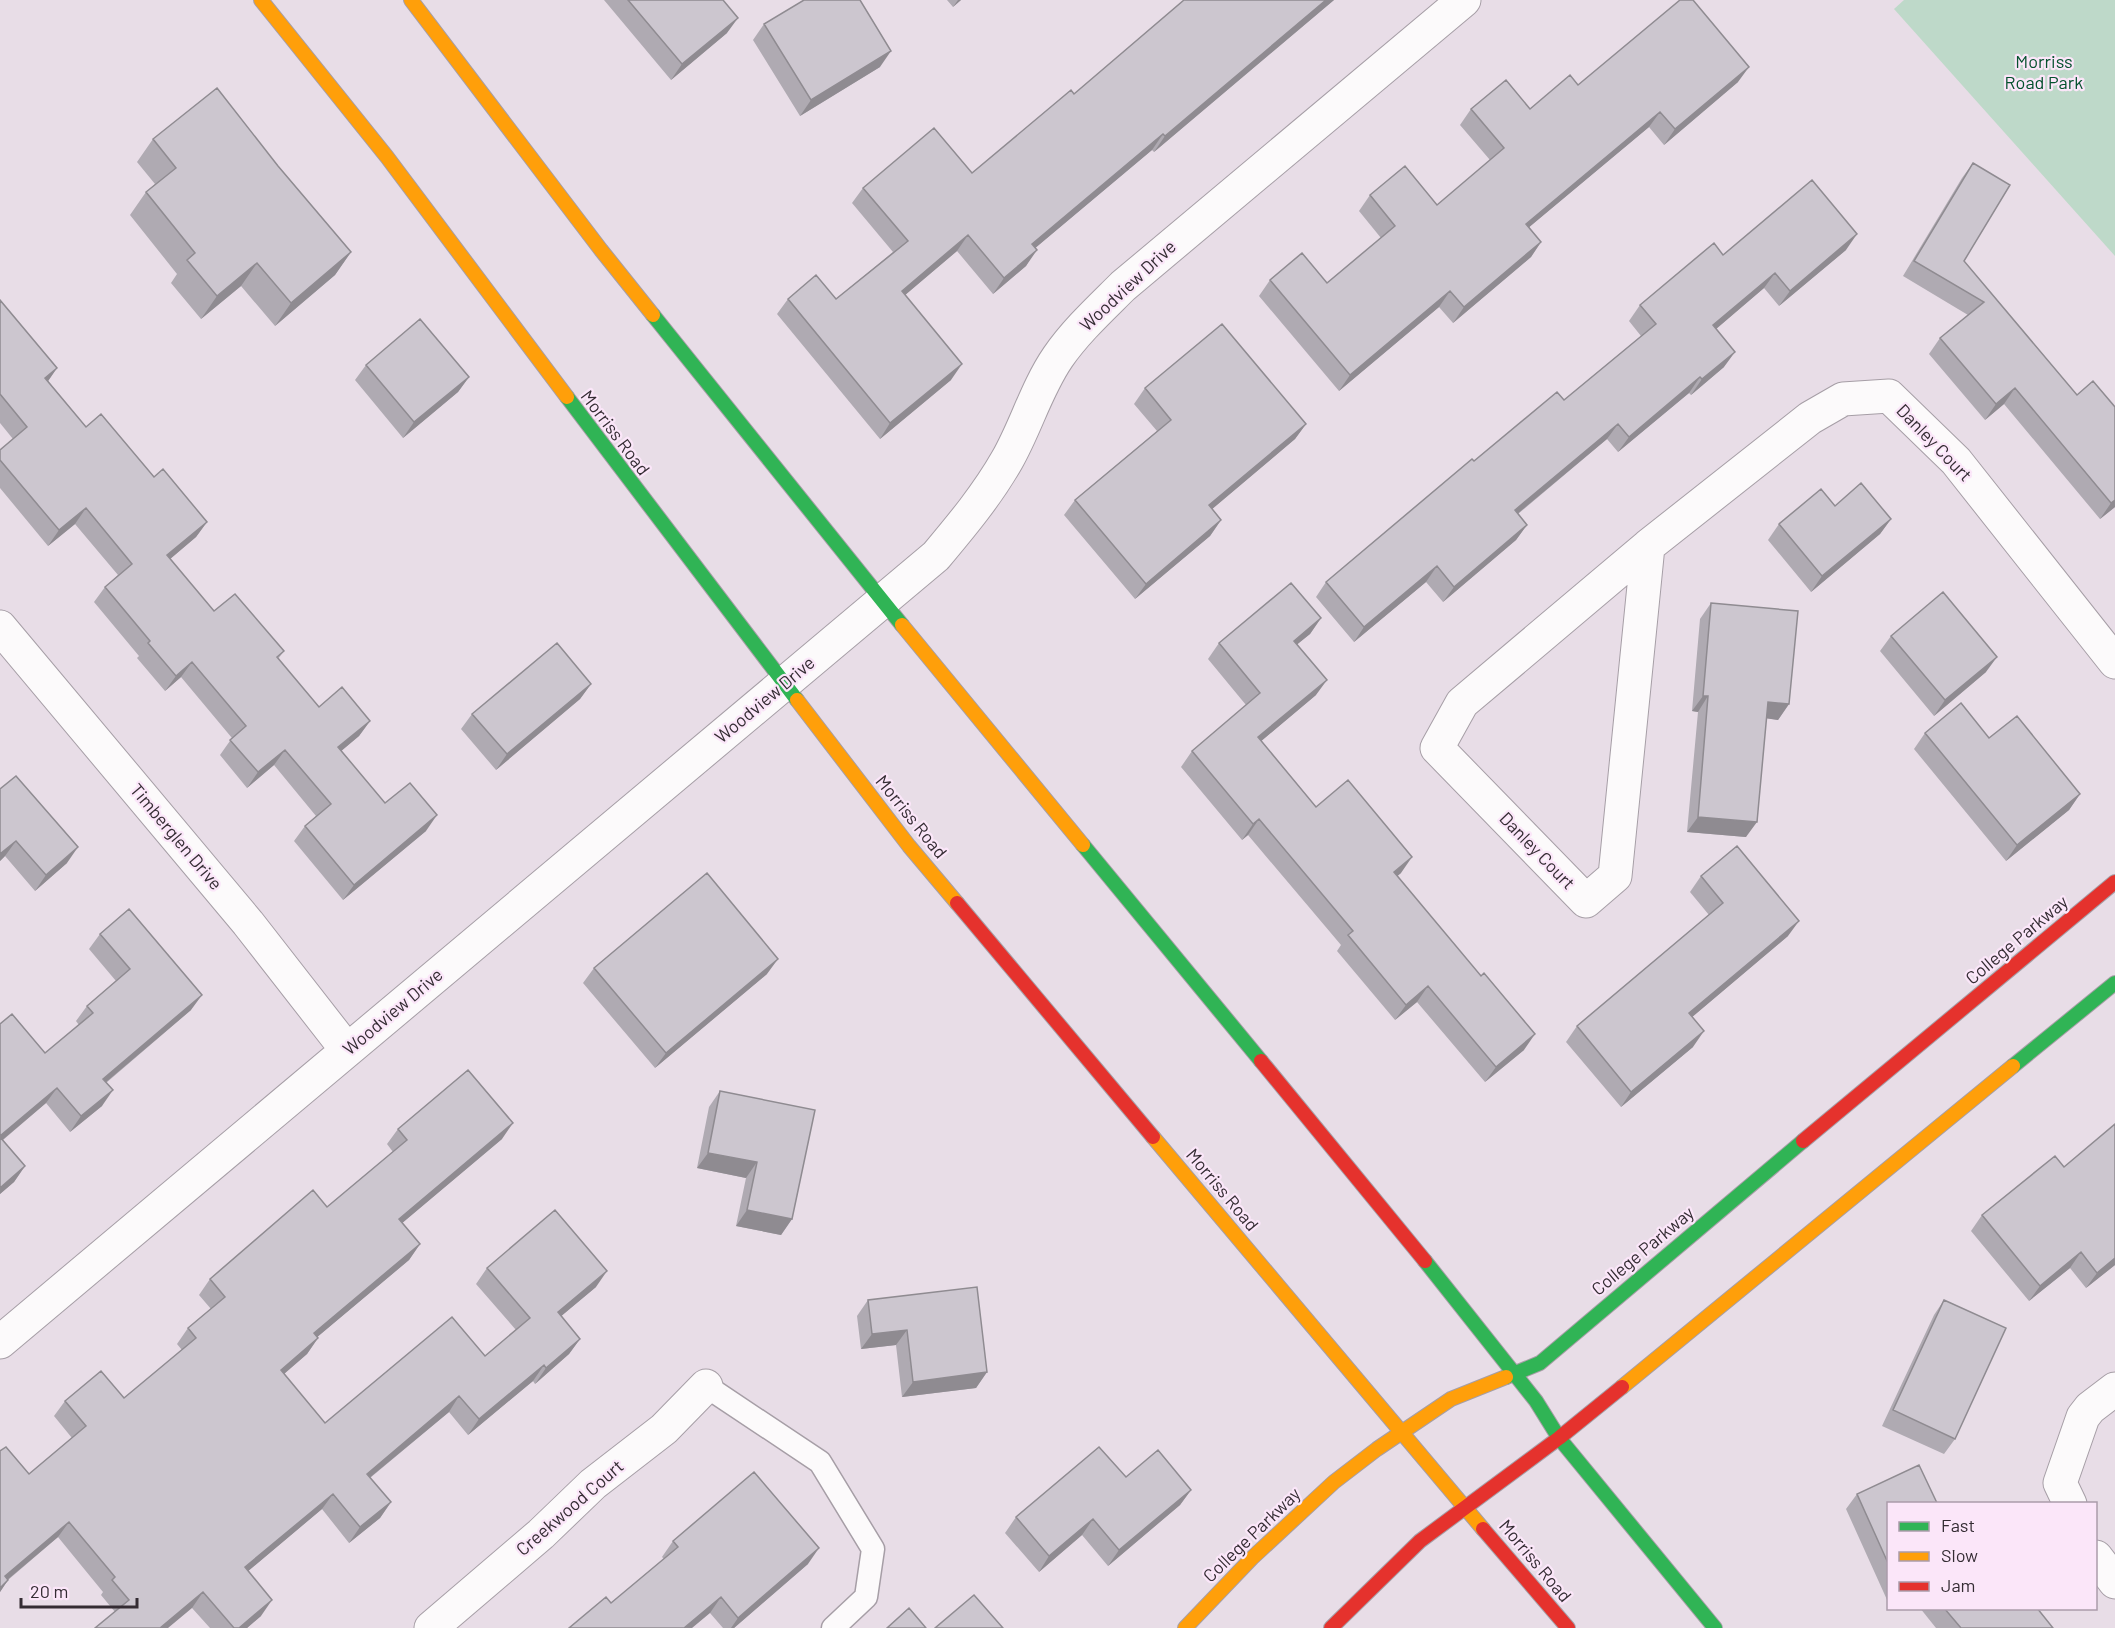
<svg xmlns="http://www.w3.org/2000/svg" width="2115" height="1628" font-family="Barlow,sans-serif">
<rect width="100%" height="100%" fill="#e8dde7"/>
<path fill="#bed9c9" d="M1904,0H2115V256L1894,9Z"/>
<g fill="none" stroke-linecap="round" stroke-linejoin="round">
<defs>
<path id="lane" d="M706,1386L820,1462L873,1549L866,1597L833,1628"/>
<path id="street" d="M1648,546L1615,876L1586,901L1437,748L1462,703Z
M1648,546L1810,418L1843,399L1889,396L1956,461L2115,662
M0,627L248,923L347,1050
M0,1342L936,556C962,525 987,495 1007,460C1026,427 1036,389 1058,357C1076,331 1100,309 1123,286L1464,0
M2070,1504L2060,1483L2083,1417L2090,1408L2115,1389
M2096,1557L2115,1582
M431,1628L541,1534L593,1484L664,1429L706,1386"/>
<path id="fast" d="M653,315L902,625
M567,397L797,700
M1083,845L1261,1061
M2013,1066L2115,983
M1425,1261L1536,1401L1559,1438L1715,1628
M1506,1377L1540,1363L1803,1141"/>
<path id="slow" d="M261,0L387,157L567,397
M411,0L601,250L653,315
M902,625L1083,845
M797,700L909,846L957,903
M1153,1137L1483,1529
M1622,1387L2013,1066
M1185,1628L1252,1558L1334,1482L1377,1449L1451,1399L1506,1377"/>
<path id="jam" d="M957,903L1153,1137
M1261,1061L1425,1261
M1803,1141L2115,882
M1483,1529L1568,1628
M1331,1628L1420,1541L1559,1438L1622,1387"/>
</defs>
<use href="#lane" stroke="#a69ea6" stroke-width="25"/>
<use href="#street" stroke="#a69ea6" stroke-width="35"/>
<use href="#fast" stroke="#a69ea6" stroke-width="16"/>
<use href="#slow" stroke="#a69ea6" stroke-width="16"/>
<use href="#jam" stroke="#a69ea6" stroke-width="16"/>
<use href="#lane" stroke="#fcfafb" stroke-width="22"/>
<use href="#street" stroke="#fcfafb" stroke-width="33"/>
<use href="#fast" stroke="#30b455" stroke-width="14"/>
<use href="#slow" stroke="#ff9f0a" stroke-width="14"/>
<use href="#jam" stroke="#e5322d" stroke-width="14"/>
</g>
<path fill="#afaab2" d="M604,0H723L727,33L671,80Z
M947,0H961L953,7Z
M1184,0H1334L1154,152L1152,150L1035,248L1026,266L993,294L957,251L905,295L951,380L880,439L777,314L788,299H836L893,252L852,203L863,188L972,173L1074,94Z
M764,24L880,67L800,116L753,40Z
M1738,82L1664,145L1649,127L1529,227L1541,242L1531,257L1453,323L1439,307L1339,391L1259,296L1270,280L1327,283L1381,238L1359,211L1370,195L1437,205L1490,160L1460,125L1471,109H1530L1578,85Z
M153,139L278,166L351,252L335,275L275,326L241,286L201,319L171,283L177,274L130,215L146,192L155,184L137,162Z
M1973,163L1964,261L2077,395L2115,407V507L2100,519L2004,404L1985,420L1929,354L1940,338L1968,315L1903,276L1962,178Z
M1846,250L1779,306L1764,288L1716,329L1724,367L1691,395L1689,393L1618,452L1607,439L1518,514L1527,525L1516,540L1443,602L1426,582L1354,642L1316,597L1326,582L1474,461L1564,400L1641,336L1629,321L1640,305L1723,255Z
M0,300L57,368L48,381L86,427L154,477L207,522L196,537L170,559L214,611L284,651L278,659L319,707L370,721L359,736L341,751L385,803L426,831L343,900L294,841L305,826L316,816L274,765L247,788L220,755L232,738L181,677L165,691L137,658L139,656L94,602L105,587L118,575L75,524L48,546L0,488V450L13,439L0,423Z
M366,365L469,377L458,392L403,438L355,380Z
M1145,388L1306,424L1295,439L1212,509L1221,520L1210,536L1135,599L1064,515L1075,500L1157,431L1134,404Z
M1835,506L1891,519L1880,534L1811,592L1768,540L1779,524Z
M1711,603L1789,704L1778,720L1766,718L1746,837L1687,832L1698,712L1692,711L1700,619Z
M1321,618L1310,634L1297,644L1316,695L1261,741L1316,807L1401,873L1397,876L1524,1050L1485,1082L1417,1002L1395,1020L1337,951L1341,945L1248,835L1242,840L1181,767L1192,751L1246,705L1208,659L1219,643Z
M1891,636L1986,672L1934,716L1880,651Z
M591,684L580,699L496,770L461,729L472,714Z
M1925,733L1989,738L2080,794L2069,810L2006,861L1914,749Z
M0,789L67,863L35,891L5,856L0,861Z
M1701,876L1788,936L1692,1017L1693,1047L1621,1107L1566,1042L1577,1026L1709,915L1690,892Z
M100,934L191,1010L106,1083L102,1106L70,1132L46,1103L3,1140L25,1166L14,1182L0,1194V1024L45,1053L79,1025L76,1021L87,1006L116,981L89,949Z
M594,968L767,974L655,1068L583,983Z
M720,1091L792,1219L781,1235L736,1226L746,1178L697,1168L709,1107Z
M2115,1124V1265L2086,1288L2070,1268L2029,1301L1971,1231L1982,1215L2064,1167Z
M398,1129L502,1139L402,1223L420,1244L409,1260L317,1337L318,1338L307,1354L284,1374L325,1423L485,1356L516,1330L476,1284L487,1268L596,1287L561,1316L580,1339L569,1354L535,1384L533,1381L468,1435L449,1412L370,1478L391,1502L380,1518L349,1543L322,1509L248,1571L261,1616L247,1628H210L192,1608L115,1612L101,1595L103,1592L58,1537L8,1580L0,1592V1451L29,1474L72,1438L54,1416L65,1401L124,1398L182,1350L177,1344L188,1328L211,1309L199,1295L210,1279L327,1207L393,1152L387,1144Z
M868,1300L987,1372L976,1388L902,1397L896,1345L861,1349L857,1316Z
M1944,1300L1955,1439L1944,1454L1882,1426L1934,1315Z
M1126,1477L1191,1490L1180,1505L1108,1566L1082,1535L1039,1572L1005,1533L1016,1517Z
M1857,1494L1888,1503V1602L1846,1509Z
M673,1541L808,1564L734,1628H723L710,1613L611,1603L664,1559L662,1557Z
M1920,1608H2037L2053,1628H1936Z"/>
<path fill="#8f8b91" d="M958,0H961L953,7Z
M1326,0H1334L1154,152L1165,136Z
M738,18L727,33L671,80L682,64Z
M891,51L880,67L800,116L811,100Z
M1749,67L1738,82L1664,145L1675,129Z
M1660,112L1649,127L1515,239L1526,224Z
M1163,134L1152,150L1021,260L1032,244Z
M1857,234L1846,250L1779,306L1790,291Z
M968,235L957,251L891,307L902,291Z
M1541,242L1531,257L1453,323L1464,307Z
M1037,250L1026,266L993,294L1004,278Z
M351,252L335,275L275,326L291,303Z
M257,263L241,286L201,319L217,296Z
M1775,273L1764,288L1702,341L1713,325Z
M1450,291L1439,307L1339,391L1350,375Z
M1735,352L1724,367L1691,395L1702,379Z
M962,364L951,380L880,439L890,423Z
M57,368L46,384L45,378Z
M469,377L458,392L403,438L414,422Z
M1700,377L1689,393L1618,452L1629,437Z
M2015,388L2004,404L1985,420L1996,404Z
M1306,424L1295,439L1198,521L1209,505Z
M1618,424L1607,439L1504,525L1515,510Z
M2115,500V507L2100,519L2111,503Z
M86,508L75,524L48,546L59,530Z
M1891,519L1880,534L1811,592L1822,576Z
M1221,520L1210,536L1135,599L1146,584Z
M207,522L196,537L156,571L167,555Z
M1527,525L1516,540L1443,602L1454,587Z
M1437,566L1426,582L1354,642L1364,627Z
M1321,618L1310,634L1283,656L1294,641Z
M1997,657L1986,672L1934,716L1945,700Z
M192,662L181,677L165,691L176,676Z
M1327,680L1316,695L1247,753L1258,737Z
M591,684L580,699L496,770L507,754Z
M1703,696H1708L1698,712L1692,711Z
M1768,702L1789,704L1778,720L1757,717Z
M370,721L359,736L327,763L338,747Z
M285,750L274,765L247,788L258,772Z
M2080,794L2069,810L2006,861L2017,845Z
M437,815L426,831L343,900L354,885Z
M1698,817L1757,822L1746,837L1687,832Z
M1259,819L1248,835L1242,840L1253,824Z
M16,841L5,856L0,861V854Z
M78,847L67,863L35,891L46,875Z
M1412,857L1401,873L1383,888L1394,872Z
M1799,921L1788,936L1678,1029L1689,1013Z
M778,959L767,974L655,1068L666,1053Z
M1428,986L1417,1002L1395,1020L1406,1005Z
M202,995L191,1010L92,1094L103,1079Z
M1704,1031L1693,1047L1621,1107L1631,1092Z
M1535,1034L1524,1050L1485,1082L1496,1067Z
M57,1088L46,1103L0,1142V1136Z
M113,1090L102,1106L70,1132L81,1116Z
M513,1123L502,1139L388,1235L399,1219Z
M708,1153L757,1162L746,1178L697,1168Z
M25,1166L14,1182L0,1194V1188Z
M747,1210L792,1219L781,1235L736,1226Z
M420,1244L409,1260L303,1349L314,1333Z
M2081,1252L2070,1268L2029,1301L2040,1286Z
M2115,1258V1265L2086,1288L2097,1273Z
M607,1271L596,1287L547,1328L558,1312Z
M907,1330L896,1345L861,1349L872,1334Z
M318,1338L307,1354L270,1386L281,1370Z
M580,1339L569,1354L535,1384L546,1368Z
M544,1365L533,1381L468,1435L479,1419Z
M987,1372L976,1388L902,1397L913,1382Z
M459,1396L449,1412L356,1489L367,1474Z
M1191,1490L1180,1505L1108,1566L1119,1550Z
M333,1494L322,1509L234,1583L245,1567Z
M391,1502L380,1518L349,1543L360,1527Z
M1093,1519L1082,1535L1039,1572L1049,1556Z
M69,1522L58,1537L0,1586L5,1576Z
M819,1548L808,1564L734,1628H731L738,1618Z
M8,1580L0,1592V1588Z
M203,1592L192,1608L168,1628H160Z
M721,1597L710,1613L692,1628H684Z
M272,1600L261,1616L247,1628H239Z"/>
<path fill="#ccc6cf" stroke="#8f8b91" stroke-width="1.5" d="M628,0H723L738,18L682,64Z
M804,0H860L891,51L811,100L764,24Z
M1184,0H1326L1165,136L1163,134L1032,244L1037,250L1004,278L968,235L902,291L962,364L890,423L788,299L816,275L836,299L908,241L863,188L934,128L972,173L1071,90L1074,94Z
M1680,0H1693L1749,67L1675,129L1660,112L1526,224L1541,242L1464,307L1450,291L1350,375L1270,280L1302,253L1327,283L1395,226L1370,195L1405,166L1437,205L1504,148L1471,109L1506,80L1530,109L1570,75L1578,85Z
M217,88L278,166L351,252L291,303L257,263L217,296L187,260L195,253L146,192L176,168L153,139Z
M1973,163L2010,185L1964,261L2077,395L2093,381L2115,407V500L2111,503L2015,388L1996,404L1940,338L1984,302L1914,261Z
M1812,180L1857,234L1790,291L1775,273L1713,325L1735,352L1702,379L1700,377L1629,437L1618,424L1515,510L1527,525L1454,587L1437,566L1364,627L1326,582L1472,459L1474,461L1557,392L1564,400L1656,324L1640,305L1714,243L1723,255Z
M0,300L57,368L45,378L86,427L101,414L154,477L163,469L207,522L167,555L214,611L235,594L284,651L277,657L319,707L342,687L370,721L338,747L385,803L410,783L437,815L354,885L305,826L331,804L285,750L258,772L230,740L246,726L192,662L176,676L148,643L150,641L105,587L132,564L86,508L59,530L0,460V450L27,427L0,394Z
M420,319L469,377L414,422L366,365Z
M1222,324L1306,424L1209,505L1221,520L1146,584L1075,500L1171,420L1145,388Z
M1861,483L1891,519L1822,576L1779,524L1821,489L1835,506Z
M1291,583L1321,618L1294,641L1327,680L1258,737L1316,807L1348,780L1412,857L1394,872L1481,976L1484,973L1535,1034L1496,1067L1428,986L1406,1005L1348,935L1353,931L1259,819L1253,824L1192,751L1260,693L1219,643Z
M1943,592L1997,657L1945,700L1891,636Z
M1711,603L1798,611L1789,704L1768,702L1757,822L1698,817L1708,696H1703Z
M557,643L591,684L507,754L472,714Z
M1961,703L1989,738L2017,716L2080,794L2017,845L1925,733Z
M16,776L78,847L46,875L16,841L0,854V789Z
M1737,846L1799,921L1689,1013L1704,1031L1631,1092L1577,1026L1723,903L1701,876Z
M707,873L778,959L666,1053L594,968Z
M129,909L202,995L103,1079L113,1090L81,1116L57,1088L0,1136V1024L12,1014L45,1053L93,1013L87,1006L130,969L100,934Z
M468,1070L513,1123L399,1219L420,1244L314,1333L318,1338L281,1370L325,1423L452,1317L485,1356L530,1318L487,1268L555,1210L607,1271L558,1312L580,1339L546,1368L544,1365L479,1419L459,1396L367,1474L391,1502L360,1527L333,1494L245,1567L272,1600L239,1628H234L203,1592L160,1628H95L129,1600L112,1580L115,1577L69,1522L5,1576L8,1580L0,1588V1451L6,1447L29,1474L86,1426L65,1401L101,1371L124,1398L196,1338L188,1328L225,1297L210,1279L313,1190L327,1207L407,1140L398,1129Z
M720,1091L815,1110L792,1219L747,1210L757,1162L708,1153Z
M2115,1124V1258L2097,1273L2081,1252L2040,1286L1982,1215L2055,1156L2064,1167Z
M0,1137L25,1166L0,1188Z
M977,1287L987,1372L913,1382L907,1330L872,1334L868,1300Z
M1944,1300L2006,1328L1955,1439L1893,1410Z
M1099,1447L1126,1477L1158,1450L1191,1490L1119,1550L1093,1519L1049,1556L1016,1517Z
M1919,1465L1937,1503H1888V1563L1857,1494Z
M754,1472L819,1548L738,1618L721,1597L684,1628H569L606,1597L611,1603L678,1547L673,1541Z
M974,1595L1003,1628H935Z
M909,1608L926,1628H887Z
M1944,1608H2037L2053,1628H1961Z"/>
<g text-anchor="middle" stroke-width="4.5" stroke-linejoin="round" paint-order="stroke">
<g font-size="18" fill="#04512d" stroke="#fbe6f9">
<text x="2044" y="68">Morriss<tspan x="2044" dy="21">Road Park</tspan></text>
</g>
<g font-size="18" fill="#342c33" stroke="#fbe6f9">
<text transform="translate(1128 286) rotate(-43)" y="6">Woodview Drive</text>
<text transform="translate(615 433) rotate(53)" y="6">Morriss Road</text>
<text transform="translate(1934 443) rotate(46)" y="6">Danley Court</text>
<text transform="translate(765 700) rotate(-40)" y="6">Woodview Drive</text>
<text transform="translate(911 817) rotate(51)" y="6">Morriss Road</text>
<text transform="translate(176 837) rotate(50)" y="6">Timberglen Drive</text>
<text transform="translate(1537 851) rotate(46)" y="6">Danley Court</text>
<text transform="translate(2017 940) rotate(-40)" y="6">College Parkway</text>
<text transform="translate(393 1012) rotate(-40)" y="6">Woodview Drive</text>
<text transform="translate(1222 1190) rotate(50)" y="6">Morriss Road</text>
<text transform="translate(1643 1251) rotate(-40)" y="6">College Parkway</text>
<text transform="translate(570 1508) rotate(-41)" y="6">Creekwood Court</text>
<text transform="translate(1252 1535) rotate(-44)" y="6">College Parkway</text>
<text transform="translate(1535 1561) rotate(50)" y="6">Morriss Road</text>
</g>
</g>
<rect x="1887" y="1502" width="210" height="108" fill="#fbe6f9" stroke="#ab9caa" stroke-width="1.5"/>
<rect x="1899" y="1522" width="30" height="9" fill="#30b455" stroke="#ab9caa" stroke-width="1.5"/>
<text x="1941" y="1532" font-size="18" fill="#342c33">Fast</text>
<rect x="1899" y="1552" width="30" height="9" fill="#ff9f0a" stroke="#ab9caa" stroke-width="1.5"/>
<text x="1941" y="1562" font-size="18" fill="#342c33">Slow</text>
<rect x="1899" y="1582" width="30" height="9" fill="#e5322d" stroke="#ab9caa" stroke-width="1.5"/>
<text x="1941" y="1592" font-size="18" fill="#342c33">Jam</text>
<path d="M21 1598v9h116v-9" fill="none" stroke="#342c33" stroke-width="3"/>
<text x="30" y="1598" font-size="18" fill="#342c33" stroke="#fbe6f9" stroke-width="4.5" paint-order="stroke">20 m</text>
</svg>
